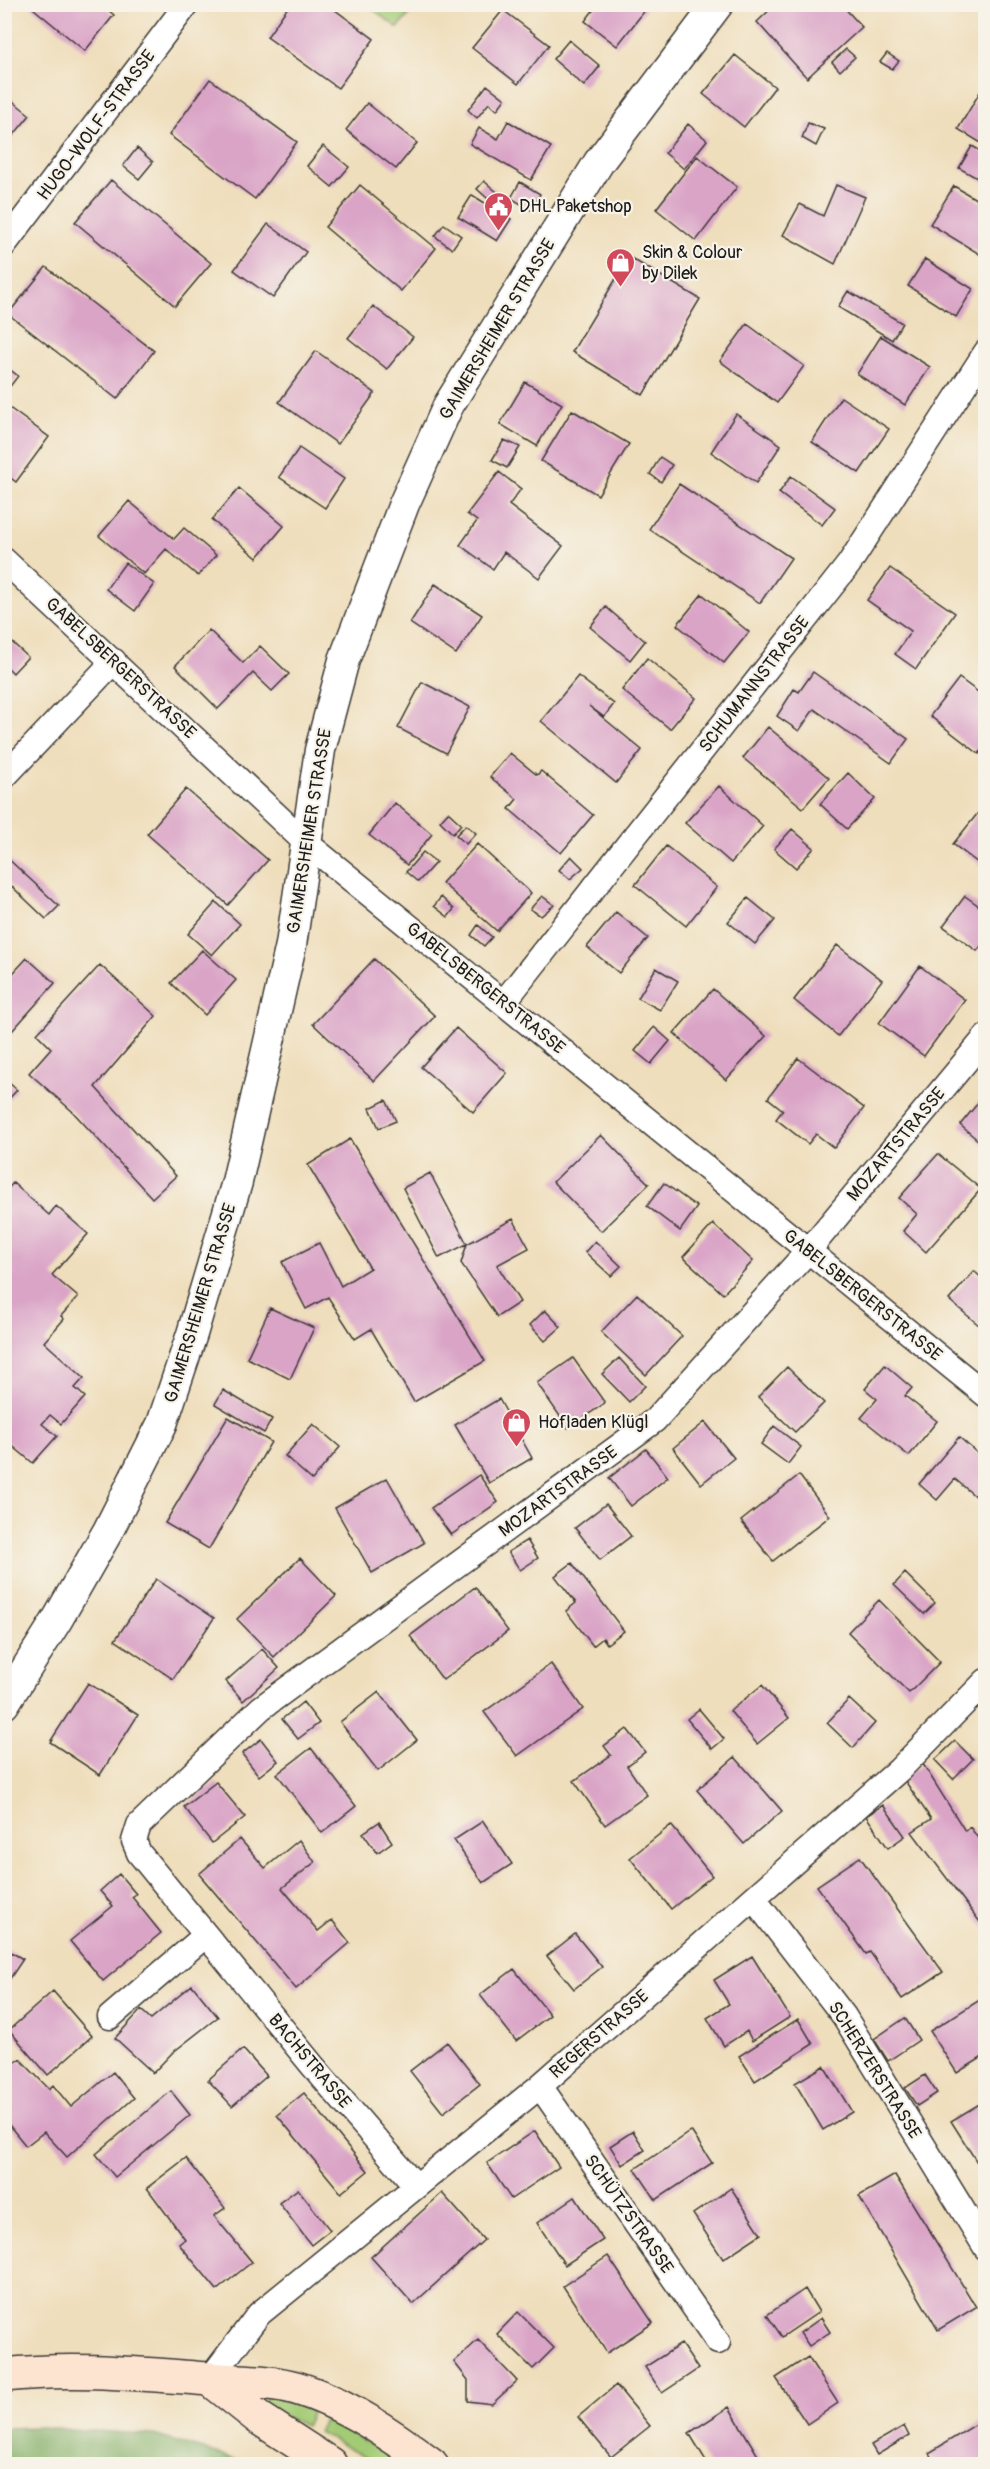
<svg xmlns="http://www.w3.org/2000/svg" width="990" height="2469" font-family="Pangolin,sans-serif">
<rect width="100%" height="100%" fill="#f7f3e8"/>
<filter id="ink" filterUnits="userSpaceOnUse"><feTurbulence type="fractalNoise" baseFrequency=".0167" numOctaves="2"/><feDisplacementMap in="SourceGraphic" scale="12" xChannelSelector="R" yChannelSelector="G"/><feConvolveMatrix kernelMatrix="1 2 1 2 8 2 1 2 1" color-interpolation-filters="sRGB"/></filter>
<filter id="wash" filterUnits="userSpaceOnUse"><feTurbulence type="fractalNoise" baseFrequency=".008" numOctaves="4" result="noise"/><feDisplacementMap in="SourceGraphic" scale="24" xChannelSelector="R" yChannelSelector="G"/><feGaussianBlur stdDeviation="1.35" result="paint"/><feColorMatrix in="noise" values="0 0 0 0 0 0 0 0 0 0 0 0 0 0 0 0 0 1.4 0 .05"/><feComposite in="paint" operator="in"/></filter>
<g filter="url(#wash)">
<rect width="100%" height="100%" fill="#efdebc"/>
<path fill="#a3ca75" stroke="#607348" stroke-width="1.5" d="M367,5L368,4L417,5L398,28Z
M270,2395L312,2411L305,2426L269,2410L263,2403L266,2396Z
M326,2417L402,2464H377L318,2432Z"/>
<path fill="#82ae66" stroke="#4f6541" stroke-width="1.5" d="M43,2427L154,2435L249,2464H5V2428Z"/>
<g id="blocks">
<path fill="#daa4c7" d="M28,4H101L114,15L85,51Z
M290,4H327L374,39L338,88L267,37Z
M598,4H640L646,9L617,46L585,21Z
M776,4H841L862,27L807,78L757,22Z
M503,10L549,45L518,84L472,48Z
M569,40L600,66L584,86L553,59Z
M846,49L855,57L840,71L832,62Z
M887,53L899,61L892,69L880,62Z
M735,55L775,87L744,127L703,94Z
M210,79L297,142L255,199L169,135Z
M487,85L505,99L497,110L489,103L477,118L468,110Z
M980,92L986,95V146L958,129Z
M4,94L30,115L4,147Z
M367,103L417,143L396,169L346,130Z
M508,121L551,147L531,180L470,144L479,128L498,139Z
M808,123L824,129L816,146L802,138Z
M688,124L707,140L684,169L665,153Z
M323,146L349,167L332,187L307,166Z
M972,146L986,154V183L959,168Z
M137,148L153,162L139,179L123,166Z
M697,156L737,187L696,241L656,209Z
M111,180L211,263L175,306L75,222Z
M484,181L504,198L497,207L477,189Z
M520,182L540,194L531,210L511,198Z
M360,185L436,248L401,291L325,227Z
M836,185L865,197L835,264L783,235L800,204L823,216Z
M954,186L986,205V258L930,224Z
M472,195L511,219L497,241L458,217Z
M268,224L306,252L273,298L234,270Z
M444,224L461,236L452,249L435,236Z
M629,257L700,299L643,395L572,352Z
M925,259L973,289L956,317L908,286Z
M46,267L154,351L117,399L8,314Z
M848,291L902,323L892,340L838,307Z
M373,306L413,337L387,369L348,338Z
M747,324L804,366L777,403L720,361Z
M881,336L930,367L905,405L857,374Z
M316,351L375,393L338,444L279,402Z
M4,365L18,376L8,389L4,386Z
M525,382L562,404L537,446L500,424Z
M841,397L889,429L859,473L812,442Z
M4,404L49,437L16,482L4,473Z
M572,410L629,444L598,495L541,461Z
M736,414L781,445L756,483L711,452Z
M504,440L520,447L507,468L492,460Z
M299,448L344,479L325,508L279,477Z
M660,457L672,465L661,482L650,474Z
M499,472L521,489L509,505L563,546L539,578L504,552L493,569L460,545L477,521L467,514Z
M791,476L835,508L822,525L779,493Z
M679,484L791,558L760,603L649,529Z
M239,488L284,526L257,558L212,520Z
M129,501L174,539L184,528L216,555L198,576L166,549L144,574L99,536Z
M125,563L154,584L135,611L106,589Z
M890,568L955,613L916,669L895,654L911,631L867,600Z
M435,584L482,615L456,654L410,623Z
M702,594L749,632L724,663L677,625Z
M606,607L645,641L630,660L590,627Z
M209,630L243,663L260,646L289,674L272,691L253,673L218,709L175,666Z
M4,635L28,657L13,673L6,666L4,668Z
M647,658L696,698L670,729L622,690Z
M813,672L908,739L891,763L814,709L799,731L777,716L794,689L799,692Z
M578,676L614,704L604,717L589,706L642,750L616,783L541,721Z
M959,678L986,698V745L979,754L930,716Z
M422,682L470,707L446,753L398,728Z
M768,727L829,778L803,808L743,758Z
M510,753L537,775L541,771L593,815L561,853L509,809L517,799L490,777Z
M848,773L875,799L847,829L820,804Z
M719,786L763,826L731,863L685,823Z
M186,789L268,860L228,905L147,834Z
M395,803L432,834L407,865L369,835Z
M986,803V869L953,844Z
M448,812L461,824L453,834L440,821Z
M466,825L476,833L466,844L456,835Z
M792,829L814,848L796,868L774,849Z
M477,844L531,893L497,931L442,883Z
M666,846L717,887L686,926L635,885Z
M423,852L436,862L418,882L406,872Z
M4,855L59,906L46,919L4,879Z
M571,856L583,868L570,879L559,870Z
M542,896L554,905L541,916L530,909Z
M965,896L986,911V940L977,951L943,926Z
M441,897L454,909L448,917L434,906Z
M748,898L775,920L755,944L728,922Z
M216,902L240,924L212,955L188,934Z
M616,912L648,938L619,973L587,947Z
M478,925L492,937L484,946L471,935Z
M837,945L882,980L838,1036L794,1000Z
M202,950L236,980L205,1015L171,983Z
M27,958L55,983L4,1040V983Z
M374,959L435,1016L374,1081L313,1024Z
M100,965L156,1016L95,1087L176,1176L152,1198L72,1111L29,1073L51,1048L37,1034Z
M920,966L965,1000L924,1056L879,1023Z
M656,968L678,981L660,1010L638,998Z
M713,989L766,1036L726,1080L674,1033Z
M654,1027L670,1041L651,1064L635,1051Z
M456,1028L507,1073L473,1112L421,1067Z
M798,1058L864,1108L834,1148L816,1134L808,1144L776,1119L783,1110L768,1098Z
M4,1078L17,1090L4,1104Z
M986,1093V1147L960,1125Z
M386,1100L396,1121L379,1128L370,1108Z
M601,1135L649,1184L601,1231L553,1182Z
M350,1139L485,1361L414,1402L371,1329L355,1339L328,1297L306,1309L282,1262L319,1243L341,1286L370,1268L308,1165Z
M938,1154L981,1189L926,1252L903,1231L917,1214L899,1198Z
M430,1173L467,1244L439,1258L403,1188Z
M13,1183L49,1215L56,1206L88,1234L52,1275L78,1297L61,1316L64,1319L44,1342L84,1378L75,1388L85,1397L61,1424L50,1415L42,1424L57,1436L33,1463L4,1439V1193Z
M664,1183L697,1207L680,1231L647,1206Z
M513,1219L529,1248L497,1265L520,1302L497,1317L461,1263L467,1244Z
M713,1224L753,1261L723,1294L683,1257Z
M595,1241L621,1266L611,1276L585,1252Z
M974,1271L986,1282V1331L949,1300Z
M637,1294L682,1336L646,1375L601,1332Z
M270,1308L314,1328L290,1379L247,1358Z
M545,1310L561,1327L545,1341L530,1325Z
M573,1358L605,1403L568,1428L537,1383Z
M619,1358L645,1386L629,1402L602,1374Z
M885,1365L912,1388L905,1396L937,1421L909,1456L861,1418L877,1399L865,1389Z
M787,1367L824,1403L795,1432L758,1397Z
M223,1390L272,1419L264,1433L215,1404Z
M499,1399L532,1458L489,1483L455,1425Z
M228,1417L271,1442L209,1549L165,1523Z
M705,1422L734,1458L701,1484L673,1448Z
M313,1424L340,1447L312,1480L285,1456Z
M774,1426L801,1447L788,1464L761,1444Z
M959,1437L986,1461L984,1504L955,1479L937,1500L919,1484Z
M646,1449L668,1477L631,1506L609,1478Z
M479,1475L498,1502L451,1535L431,1508Z
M799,1475L830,1516L773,1561L741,1521Z
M387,1478L424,1543L372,1573L335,1508Z
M606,1504L631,1536L600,1560L575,1528Z
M527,1540L538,1558L520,1570L508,1552Z
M300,1558L336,1596L274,1657L237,1619Z
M572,1563L624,1631L607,1644L603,1638L593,1646L566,1611L576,1603L555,1576Z
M905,1573L935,1603L924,1614L894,1585Z
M156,1579L214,1618L173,1679L115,1640Z
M475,1587L508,1631L443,1680L410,1636Z
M879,1600L940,1662L909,1693L848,1632Z
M262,1649L279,1668L243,1701L226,1681Z
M551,1664L583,1709L517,1756L484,1712Z
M88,1683L138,1715L100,1775L50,1742Z
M762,1685L789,1718L757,1744L730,1711Z
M379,1692L417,1740L378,1771L340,1722Z
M849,1699L875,1723L853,1748L827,1723Z
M303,1702L319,1723L298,1739L282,1719Z
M699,1709L724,1739L712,1749L687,1719Z
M627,1729L645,1752L627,1766L647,1795L605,1825L574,1781L611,1755L604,1746Z
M261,1739L278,1761L259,1776L242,1754Z
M955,1741L973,1759L953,1779L935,1760Z
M311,1748L356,1806L322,1833L277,1774Z
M735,1757L782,1811L744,1844L697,1790Z
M923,1764L965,1831L970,1827L986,1849V1930L912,1832L931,1819L903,1778Z
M216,1782L245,1817L212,1843L184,1807Z
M883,1805L905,1836L888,1848L866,1816Z
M483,1821L512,1864L483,1883L454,1840Z
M379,1822L392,1842L377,1853L363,1833Z
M671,1825L712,1876L671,1909L630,1858Z
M240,1839L265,1868L299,1840L315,1862L282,1888L318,1931L332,1920L350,1943L296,1989L199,1874Z
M860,1857L943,1972L902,1999L870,1952L866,1954L817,1886Z
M119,1874L136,1894L132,1897L161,1933L103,1981L70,1941L113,1906L100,1891Z
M575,1934L602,1967L574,1989L547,1956Z
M4,1948L23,1959L7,1983L4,1981Z
M752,1956L790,2017L752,2041L747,2031L724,2046L707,2018L729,2004L714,1980Z
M514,1969L550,2015L516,2041L480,1995Z
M192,1985L218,2017L172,2053L153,2073L115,2038L141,2010L151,2019Z
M53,1991L92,2036L48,2075L9,2030Z
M986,1996V2055L957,2073L930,2031Z
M905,2018L919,2040L888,2061L874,2039Z
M798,2019L813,2044L755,2081L739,2056Z
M447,2042L480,2084L443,2113L410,2071Z
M243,2049L267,2076L232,2106L208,2080Z
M20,2059L49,2089L53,2085L71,2107L113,2072L134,2098L67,2157L44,2132L26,2146L4,2119V2069Z
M824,2066L852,2112L823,2130L795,2083Z
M925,2075L937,2093L917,2106L905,2088Z
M171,2091L190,2115L115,2177L96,2154Z
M304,2093L368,2171L341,2193L277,2115Z
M986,2100V2163L980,2167L951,2121Z
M535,2131L559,2167L511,2199L487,2163Z
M633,2131L645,2150L622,2165L610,2146Z
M691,2131L712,2163L656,2200L635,2169Z
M186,2158L225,2208L214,2216L252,2262L217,2290L179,2244L185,2239L147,2188Z
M895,2175L976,2307L938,2330L859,2196Z
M731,2188L761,2234L723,2259L693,2214Z
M298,2189L330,2230L311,2245L279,2203Z
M442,2193L484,2240L413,2304L371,2257Z
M575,2197L603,2240L565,2265L537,2223Z
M608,2256L653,2323L607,2353L563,2286Z
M805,2289L819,2312L782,2337L767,2315Z
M518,2312L554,2348L533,2369L497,2334Z
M821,2318L830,2332L809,2346L800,2333Z
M478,2340L517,2381L492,2404L468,2401V2380L454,2362Z
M681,2344L698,2369L662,2393L645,2367Z
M808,2357L838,2403L807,2424L776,2378Z
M616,2385L650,2426L611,2457L578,2417Z
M729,2407L763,2464H708L689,2433Z
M986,2418V2464H935L929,2453Z
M904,2426L909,2436L877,2455L871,2445Z"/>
</g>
</g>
<g filter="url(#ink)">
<use href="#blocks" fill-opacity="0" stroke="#3c3934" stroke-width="1.5"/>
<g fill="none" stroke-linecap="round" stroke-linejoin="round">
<defs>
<path id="minor" d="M4,245L187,4
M4,560L304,841L986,1395
M4,777L114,661
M504,1002L849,564L986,352
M754,1899L844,2016L986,2248
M110,2017L206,1935
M540,2086L718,2342
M416,2186L312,2065L139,1853L134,1841L139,1825L261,1708L655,1420L808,1251L986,1037
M210,2379L259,2314L540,2086L899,1770L986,1681"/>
<path id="tertiary" d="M4,1704L57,1620L108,1531L162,1424L192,1334L237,1182L291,945L320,750L344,660L404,504L448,406L599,162L718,4"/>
<path id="secondary" d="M4,2375C74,2367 141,2374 210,2379C238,2382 269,2380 296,2388C344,2402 392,2435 431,2464
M210,2379L259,2418L330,2464"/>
</defs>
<use href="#minor" stroke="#3c3934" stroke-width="27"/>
<use href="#tertiary" stroke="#3c3934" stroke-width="33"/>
<use href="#secondary" stroke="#3c3934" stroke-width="36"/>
<use href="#minor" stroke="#fff" stroke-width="24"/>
<use href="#tertiary" stroke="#fff" stroke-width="30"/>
<use href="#secondary" stroke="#fde4d1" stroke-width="33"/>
</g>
</g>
<defs>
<symbol id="civic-pin" viewBox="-11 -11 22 30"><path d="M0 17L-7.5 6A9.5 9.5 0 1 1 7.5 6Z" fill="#d1495b" stroke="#f7f3e8"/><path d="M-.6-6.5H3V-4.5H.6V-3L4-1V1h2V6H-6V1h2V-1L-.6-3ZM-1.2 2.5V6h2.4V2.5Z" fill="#fff"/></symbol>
<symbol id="shop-pin" viewBox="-11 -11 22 30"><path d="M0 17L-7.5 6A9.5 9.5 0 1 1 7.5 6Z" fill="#d1495b" stroke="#f7f3e8"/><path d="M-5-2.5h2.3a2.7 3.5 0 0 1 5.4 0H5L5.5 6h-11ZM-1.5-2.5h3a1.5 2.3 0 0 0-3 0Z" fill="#fff"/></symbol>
</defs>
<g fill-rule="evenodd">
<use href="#civic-pin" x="482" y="190" width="33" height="45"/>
<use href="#shop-pin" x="604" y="246" width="33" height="45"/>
<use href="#shop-pin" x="500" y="1406" width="33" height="45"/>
</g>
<g text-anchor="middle" stroke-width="4.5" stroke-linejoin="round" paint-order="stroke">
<g font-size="18" fill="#1c1c1c" stroke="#f7f3e8">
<text transform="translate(96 125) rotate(-53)" y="6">HUGO-WOLF-STRASSE</text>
<text transform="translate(497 329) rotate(-59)" y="6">GAIMERSHEIMER STRASSE</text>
<text transform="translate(121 668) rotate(43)" y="6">GABELSBERGERSTRASSE</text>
<text transform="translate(754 684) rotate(-52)" y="6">SCHUMANNSTRASSE</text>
<text transform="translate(309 831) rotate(-81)" y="6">GAIMERSHEIMER STRASSE</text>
<text transform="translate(486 988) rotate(39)" y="6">GABELSBERGERSTRASSE</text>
<text transform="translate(896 1144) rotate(-50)" y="6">MOZARTSTRASSE</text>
<text transform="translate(863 1295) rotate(39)" y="6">GABELSBERGERSTRASSE</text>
<text transform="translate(200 1303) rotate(-73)" y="6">GAIMERSHEIMER STRASSE</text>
<text transform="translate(558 1491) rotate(-36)" y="6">MOZARTSTRASSE</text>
<text transform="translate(599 2034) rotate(-41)" y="6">REGERSTRASSE</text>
<text transform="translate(310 2061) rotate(50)" y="6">BACHSTRASSE</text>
<text transform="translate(875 2070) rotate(58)" y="6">SCHERZERSTRASSE</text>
<text transform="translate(629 2214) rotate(55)" y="6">SCHÜTZSTRASSE</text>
</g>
<g font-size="18" fill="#1c1c1c" stroke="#f7f3e8" text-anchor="start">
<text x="519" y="212">DHL Paketshop</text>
<text x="642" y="258">Skin &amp; Colour<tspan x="642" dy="21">by Dilek</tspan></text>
<text x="538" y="1428">Hofladen Klügl</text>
</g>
</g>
<rect width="990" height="2469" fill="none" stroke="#f7f3e8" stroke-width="24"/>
</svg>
